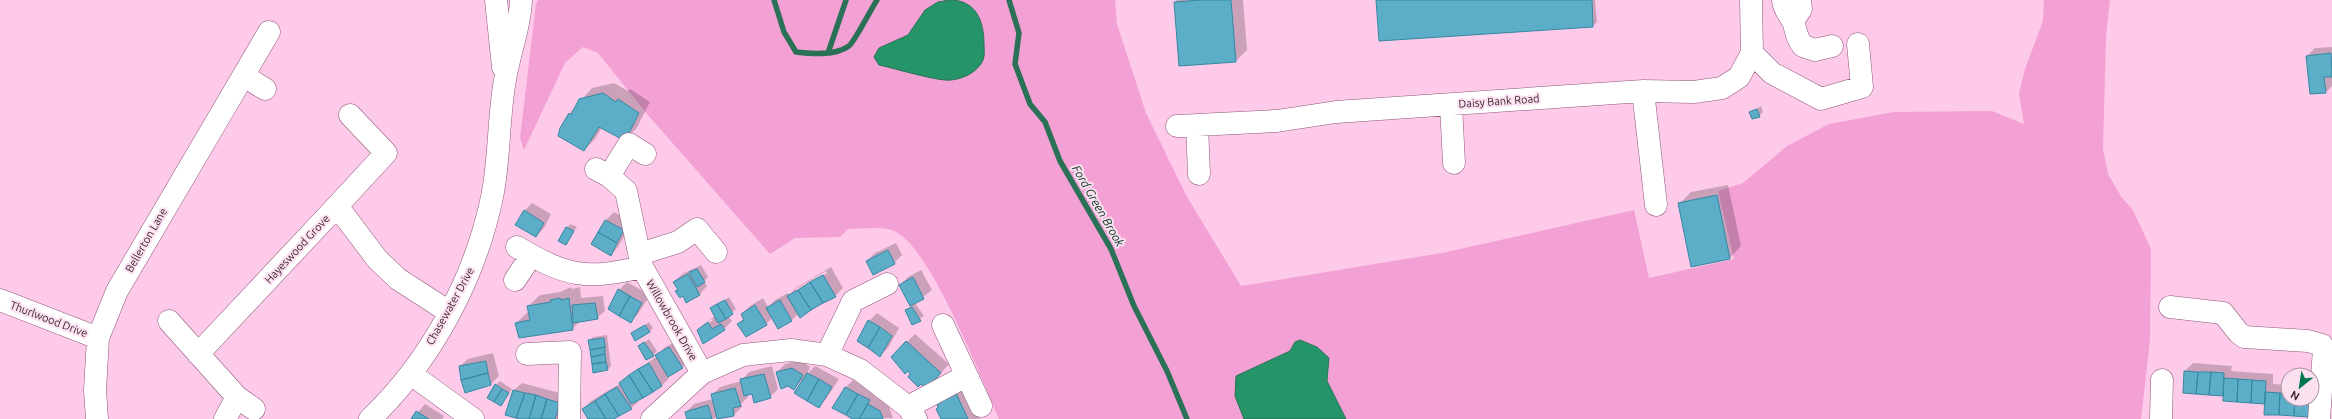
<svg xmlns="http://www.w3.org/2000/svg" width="2332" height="419" font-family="Ubuntu,sans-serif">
<rect width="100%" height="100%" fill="#fecae9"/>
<path fill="#f3a1d5" d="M538,0H1115L1117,24L1146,113L1186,195L1241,286L1442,253L1634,210L1649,278L1734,259L1718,191L1743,183L1787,146L1829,124L1894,112L1992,111L2024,124L2019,93L2025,69L2043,21L2044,0H2110L2106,36L2103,149L2108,174L2122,198L2133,210L2151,249L2150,340L2141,419H1346L1327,381L1329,369L1295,342L1290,351L1236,376L1235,396L1244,419H999C982,381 930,245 894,231C881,226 862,229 848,229L840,237L795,238L770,254L647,114L598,53L583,47L565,63L524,150L520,138L536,4Z"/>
<path fill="#269469" stroke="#2b7157" d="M950,0C976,0 984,21 984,44C984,49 985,56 983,60C978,72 963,79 951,80C940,82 893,68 879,65L874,57L879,48L908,35L925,10L938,2Z
M1300,340L1317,347L1329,358L1327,381L1346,419H1244L1235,396L1236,376L1290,351L1295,342Z"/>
<path fill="#0003" fill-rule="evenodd" d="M1177,0H1243L1247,50L1236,61L1175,2Z
M1377,0H1595L1597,22L1593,26L1380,40Z
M2332,47V86L2326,92L2307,56L2315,48Z
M614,83L628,91L630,89L650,102L636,129L624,140L602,127L595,139L584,150L569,114L592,88Z
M1761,106L1763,112L1759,116L1750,112Z
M1728,185L1741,246L1730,258L1692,265L1679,204L1691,192Z
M532,203L551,214L544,228L536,236L524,211Z
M614,212L632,222L618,247L611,255L592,243L606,220Z
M571,224L577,227L565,244L567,227Z
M896,243L902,255L894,263L867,261L875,253Z
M701,265L708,277L704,281L707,286L700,294L686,301L683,295L681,297L674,282L682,274Z
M831,267L843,288L835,296L801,316L799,313L792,320L778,327L773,317L766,324H738L744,318L742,314L750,306L763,298L768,307L775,300L788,293L789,295L796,288ZM826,271L827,273L796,292V289Z
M921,270L932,290L915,303L924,316L912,324L906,310L911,306L900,285L908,277Z
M627,282L650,295L638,314L630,322L609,308L619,290Z
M571,287L572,289L580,287L581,298L603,296L605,311L597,318L581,321L572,329L516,323L529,311L528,306L540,295L560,292Z
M729,297L736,309L728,316L732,321L724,329L698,331L705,323V326L713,320L712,319L705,323L715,316L712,309Z
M877,313L899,328L888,348L880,355L869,321Z
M649,322L653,328L649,332L632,334Z
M915,334L949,364L934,381L911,374L907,342Z
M607,335L611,366L607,370L589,341L593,337Z
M649,339L657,351L653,355L639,346Z
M678,340L690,359L682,367L668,376L669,378L662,385L638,399L639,401L631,408L612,419H589L583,409L591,401L621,383L657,356L664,348Z
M493,353L499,376L491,384L460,366L468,359Z
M800,360L810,367L807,374L815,366L839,379L826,399L819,407L802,380L794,389L777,372L785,364Z
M2193,363L2232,366L2231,371L2273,374V384L2288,385V399L2317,408L2266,403L2224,395L2184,393L2185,371Z
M772,366L778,389L770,397L753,393L747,394L748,397L741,404L742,407L734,415L718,419L717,416L714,419H688L686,412L694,404L713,399L712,395L720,387L741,381L749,372Z
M853,380L877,392L874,396L888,404L893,418L853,419L845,388Z
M500,381L512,389L501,405L496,385Z
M522,383L567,395L560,419H522L514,390Z
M963,384L980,419H942L937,410Z
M425,404L444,416L442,419H412Z"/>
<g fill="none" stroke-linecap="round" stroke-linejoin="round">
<path stroke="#2b7157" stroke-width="5.5" d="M774,0L784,32L796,52C812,54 835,56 849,46C855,41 871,9 877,0
M1009,0L1019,33L1015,64L1030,104L1045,122L1060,161L1111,249L1134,306L1167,371L1187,419
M828,53L846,0"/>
</g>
<path fill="#5cadc8" stroke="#3488a2" d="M1201,0H1231L1236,62L1179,66L1174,2Z
M1376,0H1592L1593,27L1379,41Z
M2331,53L2332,77H2324L2326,93L2310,94L2306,56Z
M603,93L616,102L618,99L639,113L625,141L599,127L584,151L558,136L560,128L569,113L571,115L579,99Z
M1757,109L1760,117L1752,119L1749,112Z
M1717,195L1730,259L1691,267L1678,203Z
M524,210L544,223L536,237L515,225Z
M605,220L624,230L617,243L598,232Z
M566,227L574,231L566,245L558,241Z
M598,232L617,243L611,256L591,244Z
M888,250L895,264L873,275L866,261Z
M697,269L705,282L697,287L689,272Z
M688,274L700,295L686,303L683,296L680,298L675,291L678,290L673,282Z
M823,275L836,297L823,303L810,282Z
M913,277L924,299L910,306L899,285Z
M810,282L823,303L811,310L798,290Z
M618,289L630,296L619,316L608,309Z
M798,290L811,310L800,318L787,296Z
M630,296L642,303L631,323L619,316Z
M560,298L561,300L569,298L573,330L519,338L515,323L530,320L527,306L551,302L550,300Z
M725,300L733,314L726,319L717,304Z
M780,300L792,321L778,329L766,308Z
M595,303L598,319L573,323L572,305Z
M717,304L726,319L718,323L710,308Z
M755,305L767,325L746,337L737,324L744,320L741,314Z
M912,307L921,321L912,325L905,310Z
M868,320L880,327L868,348L857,341Z
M708,322L712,329L721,324L725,330L703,344L697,330Z
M645,325L650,332L635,341L631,333Z
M880,327L892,336L880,357L868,348Z
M604,338L605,347L590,350L588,340Z
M906,341L941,373L926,390L921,384L918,387L908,377L910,374L908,371L905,374L891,357Z
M644,342L654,356L646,360L638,346Z
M605,347V354L591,357L590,350Z
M669,347L683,368L668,377L655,355Z
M605,354L606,362L592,364L591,357Z
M486,361L488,373L461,380L459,366Z
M606,362L608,370L593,373L592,364Z
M649,363L662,386L653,392L638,369Z
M792,368L803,375L794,390L788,386L781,389L776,372Z
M638,369L653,392L643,398L629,375Z
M2184,371L2198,372L2196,394L2183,393Z
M2198,372H2211L2209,395L2196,394Z
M2211,372L2224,373L2223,396L2209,395Z
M488,373L491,385L465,393L461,380Z
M807,373L819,379L807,401L794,393Z
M764,374L771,398L754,403L752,394L744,396L740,379Z
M629,375L643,398L631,404L619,383Z
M2224,378L2238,379L2237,402L2223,401Z
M819,379L832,387L819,408L807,401Z
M2238,379L2252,380L2251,403L2237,402Z
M2252,380L2266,381L2265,404L2251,403Z
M495,384L502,389L494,402L487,398Z
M617,387L632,409L619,416L605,394Z
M845,387L858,394L846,415L832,408Z
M735,388L741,406L733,408L734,416L717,419L711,394Z
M502,389L509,393L501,406L494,402Z
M513,390L525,393L516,418L505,415Z
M955,391L968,419H941L936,409L938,408L936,400Z
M2265,392L2280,393L2279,415H2264Z
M525,393L536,395L529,419H520L516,418Z
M2280,393H2288V399H2295L2294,416L2279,415Z
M605,394L619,416L614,419H606L595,401Z
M858,394L870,400L859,419H852L846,415Z
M536,395L547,399L541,419H529Z
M547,399L560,403L555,419H541Z
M2295,399H2310L2309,417L2294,416Z
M595,401L606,419H588L582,409Z
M868,404L880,411L883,419H859Z
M708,405L712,419H687L685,412Z
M416,411L429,419H411Z"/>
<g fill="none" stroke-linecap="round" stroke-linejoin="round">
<defs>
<path id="minor" d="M496,0L503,67
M1783,0C1784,10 1788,12 1792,20C1797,28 1794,35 1803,46L1815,50L1832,46
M1793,21L1801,9L1800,0
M1752,53L1772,73L1821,99L1862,87L1858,44
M244,76L265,89
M1643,91L1656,205
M1451,105L1454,163
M1197,125L1199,174
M1177,126L1277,121L1336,112L1643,91L1694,92L1722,88L1739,77L1752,53L1751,0
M596,169L609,176L626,191L642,267
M609,176L629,144L645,154
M337,206L386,153L350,115
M517,247C567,277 586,280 642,267L702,373
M640,254L678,242L697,229L716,252
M515,280L531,256
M0,300L98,338
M2170,307L2223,313L2238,332L2244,337L2308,341L2322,345L2324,349L2319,419
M169,321L237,397L254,409
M943,325L981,406
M198,354L337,206L377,259L398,279L449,312
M527,354L570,352L569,419
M827,355L853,301L887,284
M411,374L473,419
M908,407L966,376
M97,419L95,390L98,338L117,291L269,32
M225,419L237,397
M370,419C431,361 475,279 492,197C500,159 498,118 505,80C509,53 520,28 521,0
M652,419L702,373L743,355L791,350L827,355L860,370L908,407L916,419
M2161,419L2162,380"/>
</defs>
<use href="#minor" stroke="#8f567a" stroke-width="23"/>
<use href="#minor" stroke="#fff" stroke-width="22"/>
</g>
<g text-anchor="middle" stroke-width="4" stroke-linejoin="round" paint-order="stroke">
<g font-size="11" fill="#371f2e" stroke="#fbe0f0">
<text transform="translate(1499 101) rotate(-4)" y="4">Daisy Bank Road</text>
<text transform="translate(146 240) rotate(-60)" y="4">Bellerton Lane</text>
<text transform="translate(297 249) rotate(-47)" y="4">Hayeswood Grove</text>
<text transform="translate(450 306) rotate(-61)" y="4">Chasewater Drive</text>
<text transform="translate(49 319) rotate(21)" y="4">Thurlwood Drive</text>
<text transform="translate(672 320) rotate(60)" y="4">Willowbrook Drive</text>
</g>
<g font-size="12" font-style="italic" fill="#093725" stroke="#fbe0f0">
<text transform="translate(1098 206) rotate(60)" y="4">Ford Green Brook</text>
</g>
</g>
<g transform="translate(2300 387) rotate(210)"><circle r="19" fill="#fbe0f0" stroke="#ad93a2"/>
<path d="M0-3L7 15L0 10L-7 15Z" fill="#03754f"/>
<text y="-6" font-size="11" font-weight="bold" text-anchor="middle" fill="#371f2e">N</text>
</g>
</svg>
